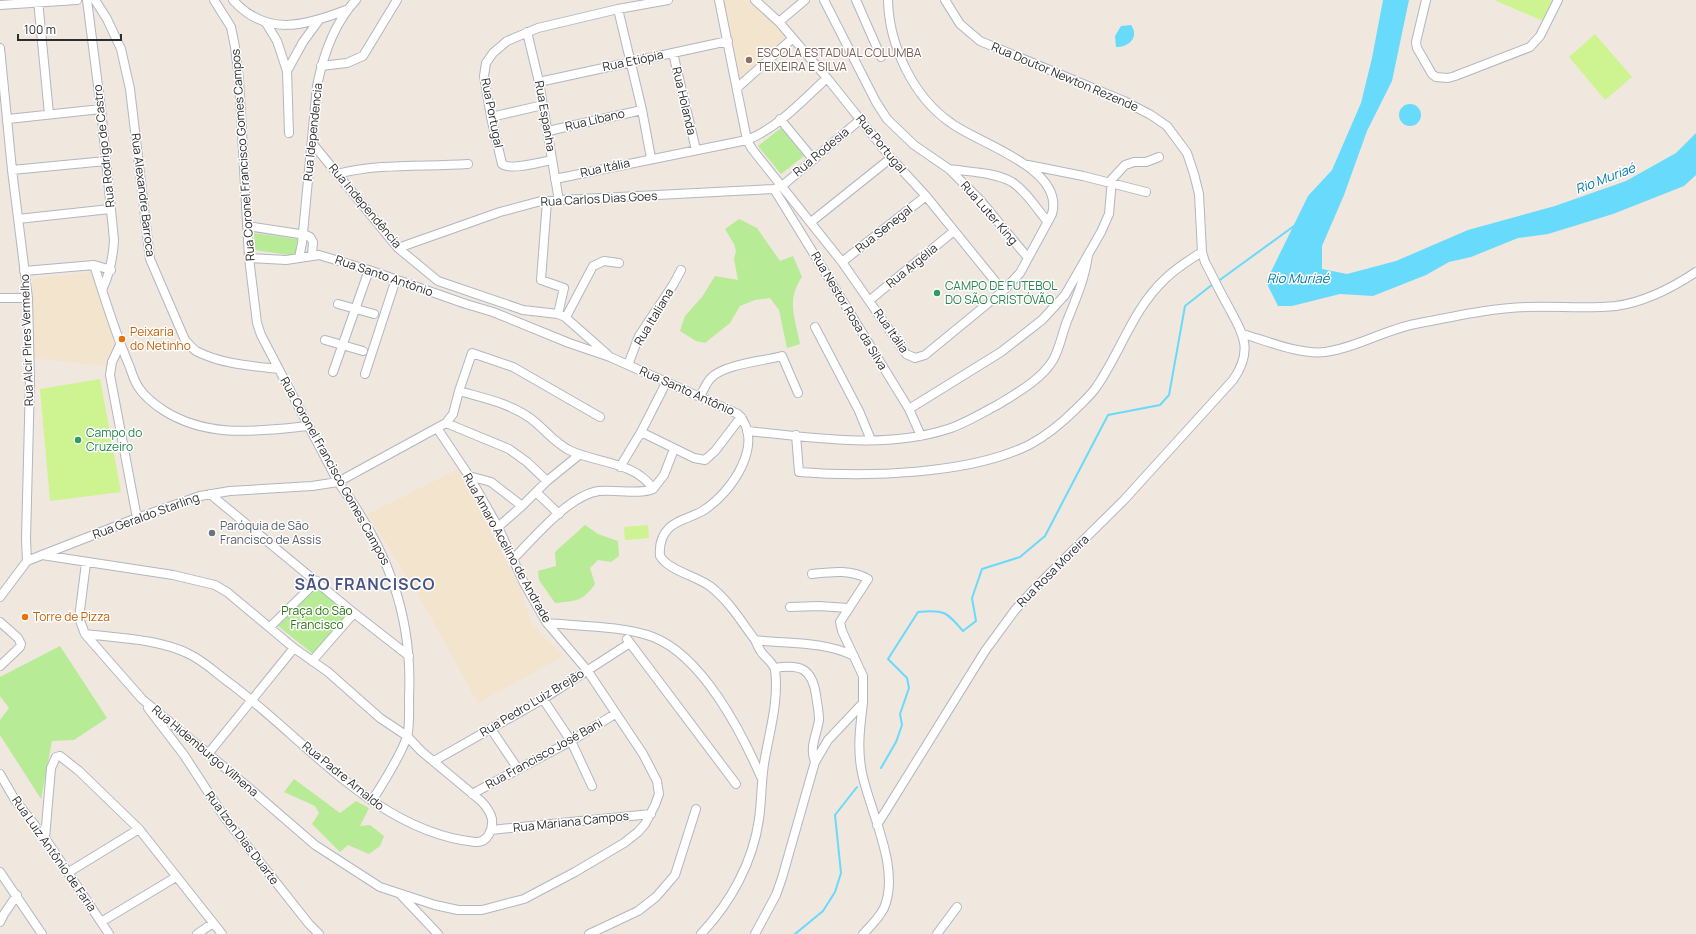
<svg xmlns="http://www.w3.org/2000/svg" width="1696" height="934" font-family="Manrope,sans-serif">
<rect width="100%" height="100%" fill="#f0e7de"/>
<path fill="#f2e4cd" d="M724,0H748L767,15L788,39L739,82L723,5Z
M92,272L115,346L105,366L34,358L32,279Z
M459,469L520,588L531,623L563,656L478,703L422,601L368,514Z"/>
<path fill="#b7eb96" d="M781,128L804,156L781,174L758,146Z
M739,219L757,228L780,261L793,256L802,277C786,300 795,318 800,344L787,348L779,310L770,298L755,300L740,306L730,323L705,343L696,341L680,331L685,316L702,297L715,276L738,280L734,259L736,251L734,244L725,229Z
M254,233L297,239L296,256L255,250Z
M585,525L598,534L618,541L619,556L611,562L598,560L590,568L595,584C582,602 576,601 555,603L539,580L538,571L556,566L555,552Z
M316,587L350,614L313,654L278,626Z
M60,646L107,718L74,740L52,741L41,799L0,735V720L9,708L0,696V677Z
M294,779L340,813L356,801L369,808L360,826L370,825L384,836L380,846L369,854L348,845L340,852L312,824L319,813L315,806L284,792Z"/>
<path fill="#cef391" d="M1494,0H1552L1543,21Z
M1595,34L1632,77L1605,100L1569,57Z
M100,379L121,492L50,501L40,389Z
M648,525L649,538L625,540L624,527Z"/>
<path fill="#68dafb" d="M1383,0H1409L1392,81L1367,131L1344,195L1322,246V269L1347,274L1396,261L1468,230L1555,206L1626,181L1676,153L1696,133V175L1684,186L1613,214L1548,234L1518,238L1471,257L1449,262L1426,275L1373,296L1340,294L1292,306H1278L1266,282L1308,196L1332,170L1361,103L1372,58Z
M1131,25C1140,37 1128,48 1116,47L1115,36L1121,26Z
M1399 115a11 11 0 1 1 22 0a11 11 0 1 1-22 0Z"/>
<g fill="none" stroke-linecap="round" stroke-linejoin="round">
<path stroke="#68dafb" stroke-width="2" d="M1217,282L1294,226
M881,768L896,742L902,725L900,714L909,688L907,678L888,659L918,612C944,609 947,612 963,631L976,621L972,598L982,569L1020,557L1045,536L1108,415L1160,405L1169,395L1185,306L1213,284
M795,934L823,911L835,892L841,873L835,815L857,787"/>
<defs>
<path id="minor" d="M38,0L49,114
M87,0L101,109L114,240C113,259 110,273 102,290
M95,0L107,19L121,49L130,89L150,259L185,340C188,343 192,348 196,351C221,364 251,366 278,369
M214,0L231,27L235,47L239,79L249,258L257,323L261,335L338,482C387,548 413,615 409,697C409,708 410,727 407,737C399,759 384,781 372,801
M233,0C266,37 305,26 346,10
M719,0L747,140C778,128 803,100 827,78
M755,0L779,22L827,78L891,158L926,196L1003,291
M824,0L876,102L887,119L914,145L949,169L981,201L1028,258
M856,0L881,57
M1426,0L1416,42L1417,48L1432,74L1436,77L1448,78L1455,76L1530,47L1540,36L1558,0
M0,5L77,0
M618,9L642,110L651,158
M779,22L805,0
M266,23L277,41L287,71L289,133
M527,32L539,82L559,201
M0,48L12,170L28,298L30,381L26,539L27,561
M673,53L696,150
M321,66L347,63L363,56L397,0
M287,71L303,42L319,20
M539,82L728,41
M737,88L793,38
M491,117L543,105
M8,119L101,109
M780,119L813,159
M548,131L642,110
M312,143L398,248L438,281L523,310L558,314L565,317L608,355
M552,160C541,162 510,171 502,164L491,117L484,76L486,63L493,53L507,41L538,28L618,9L668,0
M1028,165L1083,176L1146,192
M949,169C969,172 994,172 1012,182C1026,191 1037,209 1047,221
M12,170L106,161
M337,174C380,163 424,167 468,164
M555,179L747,140L752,149L842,262L906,354L915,358L925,355L1003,291L1020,273L1052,214C1065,168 979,144 951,123C913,97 889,45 888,0
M774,189L909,409L921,436
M547,201L541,280L564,288L558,314
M18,219L110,209
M811,222L891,158
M247,226L306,235L310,237L313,242L312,255
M398,248L500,212L541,201L774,189L782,186L861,119
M249,258L286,260L319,255L369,270L466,304L493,312L569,343L610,357L738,414C766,443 731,493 704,510C694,517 678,519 669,528C661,536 659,545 660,556C669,571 697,576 711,587C729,601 741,621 755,640C788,644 824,641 854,656
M299,258L302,243L317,86C323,56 334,23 356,0
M842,262L926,196
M94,265C105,299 115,333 129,365C132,373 134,381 139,388C145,397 154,404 163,410C208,439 258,431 308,426
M24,271L94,265L111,270
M0,298H28
M870,300L954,231
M338,304L374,314
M566,317L593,266L604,261L619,263
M815,327L859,411L871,440
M1243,334C1267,341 1300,355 1325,352C1356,348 1384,330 1415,324C1452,317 1490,308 1528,307C1557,306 1587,309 1616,306C1645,302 1672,288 1696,272
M325,340L363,351
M120,345L112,362L110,375L137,518
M628,365L639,336L673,285L681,270
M333,372L369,270
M365,374L396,279
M459,391C483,398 509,403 530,418C544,428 555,444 571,451C597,463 636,462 653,489
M700,397C703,391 706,383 711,378C724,364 764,361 782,356L798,393
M909,409L1001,352L1042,320L1065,295L1101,232L1109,214L1112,179L1125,165L1134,162H1146L1159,157
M446,423L453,414L459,391L472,353L513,367L600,417
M747,431C813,437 882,450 948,429C966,423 982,413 999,404C1017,393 1042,379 1053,360C1060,348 1062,334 1067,321C1076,299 1085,278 1088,255
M641,432L694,458L705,460L715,451L741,417
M796,435L799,472C866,477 968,475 1029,445C1046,436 1063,422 1077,408C1084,401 1092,394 1097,386C1121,351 1133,309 1165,279C1176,268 1189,260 1202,252
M620,467L641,432L666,383
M469,476L491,482L522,506
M536,492L559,514
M210,494L354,613L409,656
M498,527L522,506L547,481L579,455
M42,555L173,575L215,585L227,592L294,648L328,672L380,718L407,736L421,751L481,801C486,806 490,811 492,819C493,829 488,843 475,842C377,832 306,740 231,684C217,674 204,661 189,654C160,639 117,638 85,634
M513,559C534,538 569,495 599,491C616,489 638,495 653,489L664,475L674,449
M86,563L79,618L85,634L142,699L248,787L315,845L380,887L435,905L458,910H482L524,899L575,872L624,843L638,832L645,824L655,805L659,794L657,781L643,754L587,670L547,623L524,583L498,527L469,476L437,428
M0,597L27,561L42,555L137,518L200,496L230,491L312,486L338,482L446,423L509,449L527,462L547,481
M790,607L819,606L848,608
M0,622L18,638L21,644L20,647L0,666
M547,623C578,626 624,626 653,637C702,656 741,731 761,777
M270,627L317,581
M627,639L736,784
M312,661L354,613
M775,668C800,664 812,668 816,695C817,703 819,711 819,720C817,734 809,747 815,762
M543,699L571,741L592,786
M148,708L184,755L225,818L309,924L319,934
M491,729L518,769
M208,754L294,648
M434,761L543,699L630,643
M0,774L15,800L45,838L109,934
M472,794L571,741L615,714
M877,825L985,651L1015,610L1038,585L1124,500L1233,380C1254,350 1243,334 1228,306C1220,292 1213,277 1205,262L1202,252L1199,194L1194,174L1187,153L1167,126L1151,115L1124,101L980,41L960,24L945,0
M491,830L651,814
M45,838L51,768L56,757L60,756L79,771L139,829L222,934
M0,872L42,934
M69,872L139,829
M400,894L438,934
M0,922L4,914L17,895
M101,922L176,877
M197,934L213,923
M589,934L638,911L656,897L675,875L696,809
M701,934C731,902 753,862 759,819C762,798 761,778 765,758C770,730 779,699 775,670C774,664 766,658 762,653C759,649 757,644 755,640
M755,934L776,895L782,878L815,762L828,740L863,703V676L842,631L840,622L868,579C850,569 831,572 812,574
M863,934C871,926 879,918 884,908C901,869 870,812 862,773C857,749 860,727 863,703
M937,934L957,907"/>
</defs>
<use href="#minor" stroke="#b2b6c2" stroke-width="10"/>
<use href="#minor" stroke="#fff" stroke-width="8"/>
</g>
<circle fill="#8d6e63" stroke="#fff" stroke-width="1.5" cx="749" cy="60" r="4"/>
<g fill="#2e9e5b" stroke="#fff" stroke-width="1.5">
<circle cx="937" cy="293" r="4"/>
<circle cx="78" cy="440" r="4"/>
</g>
<g fill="#e8710a" stroke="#fff" stroke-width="1.5">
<circle cx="122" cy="339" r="4"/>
<circle cx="25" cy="617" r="4"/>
</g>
<circle fill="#6b7280" stroke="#fff" stroke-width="1.5" cx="212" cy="533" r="4"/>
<g text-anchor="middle" stroke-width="3" stroke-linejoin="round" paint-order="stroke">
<g font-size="12" fill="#785e54" stroke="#fff" text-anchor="start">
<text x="757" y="57">ESCOLA ESTADUAL COLUMBA<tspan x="757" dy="14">TEIXEIRA E SILVA</tspan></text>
</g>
<g font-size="12" fill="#2d2d2d" stroke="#fff">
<text transform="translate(633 61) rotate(-12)" y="4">Rua Etiópia</text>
<text transform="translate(1065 77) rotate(23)" y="4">Rua Doutor Newton Rezende</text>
<text transform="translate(684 101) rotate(77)" y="4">Rua Holanda</text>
<text transform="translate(492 113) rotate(79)" y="4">Rua Portugal</text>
<text transform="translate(545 116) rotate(80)" y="4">Rua Espanha</text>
<text transform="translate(595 120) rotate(-13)" y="4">Rua Líbano</text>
<text transform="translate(313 132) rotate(-84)" y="4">Rua Idependencia</text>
<text transform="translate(881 144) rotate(51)" y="4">Rua Portugal</text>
<text transform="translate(104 146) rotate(-96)" y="4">Rua Rodrigo de Castro</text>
<text transform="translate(821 152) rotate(-40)" y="4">Rua Rodesia</text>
<text transform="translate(243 155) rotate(-94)" y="4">Rua Coronel Francisco Gomes Campos</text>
<text transform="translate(605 168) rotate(-12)" y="4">Rua Itália</text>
<text transform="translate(143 195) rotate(83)" y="4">Rua Alexandre Barroca</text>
<text transform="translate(599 199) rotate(-3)" y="4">Rua Carlos Dias Goes</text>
<text transform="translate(365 206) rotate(50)" y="4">Rua Independência</text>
<text transform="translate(989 213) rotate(49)" y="4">Rua Luter King</text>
<text transform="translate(884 229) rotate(-38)" y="4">Rua Senegal</text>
<text transform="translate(912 266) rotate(-39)" y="4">Rua Argélia</text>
<text transform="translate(384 276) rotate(19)" y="4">Rua Santo Antônio</text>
<text transform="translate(849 311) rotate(59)" y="4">Rua Nestor Rosa da Silva</text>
<text transform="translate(654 317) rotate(-59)" y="4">Rua Italiana</text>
<text transform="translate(891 331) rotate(55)" y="4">Rua Itália</text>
<text transform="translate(27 340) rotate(-92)" y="4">Rua Alcir Pires Vermelho</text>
<text transform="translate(687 391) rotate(24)" y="4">Rua Santo Antônio</text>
<text transform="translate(335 471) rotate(61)" y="4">Rua Coronel Francisco Gomes Campos</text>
<text transform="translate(146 516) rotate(-20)" y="4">Rua Geraldo Starling</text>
<text transform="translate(507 548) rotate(61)" y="4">Rua Amaro Acelino de Andrade</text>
<text transform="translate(1053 571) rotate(-45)" y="4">Rua Rosa Moreira</text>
<text transform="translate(532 703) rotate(-31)" y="4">Rua Pedro Luiz Brejão</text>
<text transform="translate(205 751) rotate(40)" y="4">Rua Hidemburgo Vilhena</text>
<text transform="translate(544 754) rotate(-29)" y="4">Rua Francisco José Bani</text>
<text transform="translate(343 776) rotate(39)" y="4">Rua Padre Arnaldo</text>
<text transform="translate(571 822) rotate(-6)" y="4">Rua Mariana Campos</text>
<text transform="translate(242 838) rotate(53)" y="4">Rua Izon Dias Duarte</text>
<text transform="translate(54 854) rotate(55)" y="4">Rua Luiz Antônio de Faria</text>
</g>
<g font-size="12" fill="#27864d" stroke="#fff" text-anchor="start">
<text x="945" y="290">CAMPO DE FUTEBOL<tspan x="945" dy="14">DO SÃO CRISTÓVÃO</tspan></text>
<text x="86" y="437">Campo do<tspan x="86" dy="14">Cruzeiro</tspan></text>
</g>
<g font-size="12" fill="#c56008" stroke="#fff" text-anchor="start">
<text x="130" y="336">Peixaria<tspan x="130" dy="14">do Netinho</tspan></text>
<text x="33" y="621">Torre de Pizza</text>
</g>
<g font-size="12" fill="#5b616d" stroke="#fff" text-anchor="start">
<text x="220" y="530">Paróquia de São<tspan x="220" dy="14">Francisco de Assis</tspan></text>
</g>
<g font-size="12" fill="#2c7413" stroke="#fff">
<text x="317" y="615">Praça do São<tspan x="317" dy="14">Francisco</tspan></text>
</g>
<g font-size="13" font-style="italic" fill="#007aae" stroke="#fff">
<text transform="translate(1605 178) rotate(-21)" y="5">Rio Muriaé</text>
<text x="1298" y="283">Rio Muriaé</text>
</g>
<g font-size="16" font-weight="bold" letter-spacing="1" fill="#485583" stroke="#fff">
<text x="365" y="590">SÃO FRANCISCO</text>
</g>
</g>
<path d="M18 34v6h103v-6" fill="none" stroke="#2d2d2d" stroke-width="2"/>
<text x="24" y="34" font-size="12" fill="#2d2d2d" stroke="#ffffff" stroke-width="3" paint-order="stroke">100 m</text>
</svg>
